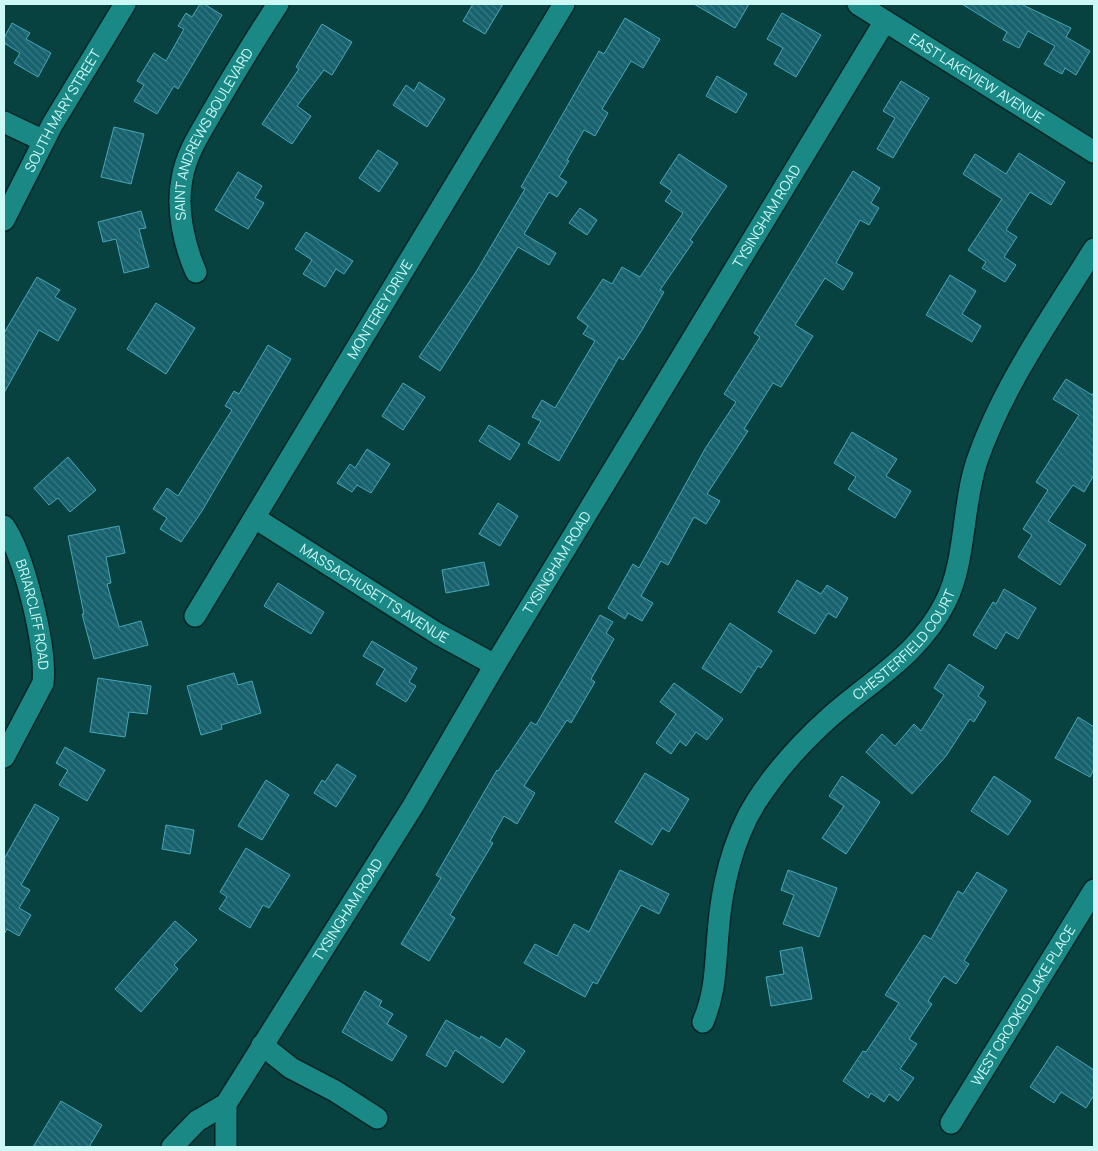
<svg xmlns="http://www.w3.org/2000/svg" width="1098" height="1151" font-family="Manrope,sans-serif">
<defs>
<pattern id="building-back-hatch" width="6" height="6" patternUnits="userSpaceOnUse" patternTransform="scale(1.25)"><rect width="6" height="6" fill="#17626e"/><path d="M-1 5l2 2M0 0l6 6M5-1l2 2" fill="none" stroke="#387983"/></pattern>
</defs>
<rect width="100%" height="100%" fill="#084240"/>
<path fill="url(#building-back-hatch)" stroke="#47a6b7" d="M200,4H204L222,15L178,89L174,86L157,114L134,101L144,85L137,81L154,53L166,61L184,29L178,26L186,13L192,17Z
M473,4H503L485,34L463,21Z
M694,4H749L735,28Z
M962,4H1021L1071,28L1066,37L1090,51L1076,75L1065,68L1062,74L1044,64L1055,46L1028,31L1019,48L1003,40L1007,32Z
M782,13L821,35L796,77L774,64L783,48L767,39Z
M625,18L660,39L643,68L631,61L602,109L608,113L595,136L584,130L567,160L569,161L559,177L567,182L557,197L549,192L524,234L556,253L549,265L518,247L440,371L419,357L476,272L525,189L521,187L599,51L604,54Z
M12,23L30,33L26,39L51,53L38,77L14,63L20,53L4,43V38Z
M322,24L352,42L332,75L324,70L297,106L311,116L292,144L262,124L299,69L296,67Z
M717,76L747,94L736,113L706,96Z
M901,81L929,98L893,158L877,149L895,118L883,111Z
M419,82L445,99L427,127L393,105L406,85L414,91Z
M114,127L144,134L131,184L101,177Z
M378,150L398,163L379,192L359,178Z
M1019,153L1065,182L1051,205L1030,192L1006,230L1017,237L1004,257L1016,265L1005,282L982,268L986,262L968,250L1002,199L963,174L975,154L1006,174Z
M679,154L727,186L690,240L693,242L660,290L664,292L642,330L623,360L619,357L559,461L528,443L541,421L532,417L542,400L555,408L595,341L583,334L588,326L577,318L603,279L612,284L622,267L640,277L683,213L665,201L672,191L660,183Z
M853,171L880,188L871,203L879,208L869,225L860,220L836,263L853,273L843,290L825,278L795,325L813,336L781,387L773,383L744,429L748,431L707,494L720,501L706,524L694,517L668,565L661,561L641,596L653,603L642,621L628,613L625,619L608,608L633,564L639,568L705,449L736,402L724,394L760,337L754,333Z
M238,172L262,186L255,198L264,203L248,229L215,210Z
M580,208L597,220L587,235L569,223Z
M141,211L146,228L139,229L149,267L124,273L116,239L103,242L98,222Z
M306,232L353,261L344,274L336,269L325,287L303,274L312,260L295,249Z
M950,275L976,291L962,314L981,326L972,342L926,315Z
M37,277L60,290L55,297L76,309L58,341L39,330L4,393V333Z
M156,303L195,328L166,374L127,349Z
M268,345L291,359L202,511L181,542L160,529L167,518L153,509L167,488L178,496L232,410L225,406L234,391L239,394Z
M1066,379L1092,395L1094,392V475L1084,492L1073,485L1048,521L1086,545L1060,585L1018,557L1032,535L1023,529L1048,490L1036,482L1079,415L1053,399Z
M403,383L425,397L403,430L382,416Z
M489,425L520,444L510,460L479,441Z
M852,432L897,459L886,476L911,491L895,518L848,489L856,477L834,463Z
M367,449L390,464L371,493L357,485L352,492L337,483L350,464L355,468Z
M68,457L96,490L70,512L58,498L49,505L34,488Z
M498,503L518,516L500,546L479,534Z
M119,526L125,553L106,557L111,583L107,584L119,627L141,621L148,645L94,659L82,614H84L68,536Z
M484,562L489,585L446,593L442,570Z
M797,580L821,594L827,585L848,598L836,618L828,613L815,634L778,612Z
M278,583L324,612L311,634L264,606Z
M1004,589L1036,608L1018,639L1006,632L996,649L973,635L993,602L996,604Z
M600,615L613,622L606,633L614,639L591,679L595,682L571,723L567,720L524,786L535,793L517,824L504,816L490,841L493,843L450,915L455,918L429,961L401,944L441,878L436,875L497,770L498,771L531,722L536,725Z
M730,623L772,651L761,668L758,666L741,693L702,668Z
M372,641L417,668L409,682L416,686L406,702L376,684L385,669L363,656Z
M949,664L984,687L978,696L986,702L974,722L970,719L946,756L912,794L866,752L882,734L895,746L914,724L921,731L944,695L934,688Z
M234,673L238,685L252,681L261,713L221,725L222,729L201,735L187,686Z
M98,678L151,686L147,714L129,712L125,737L90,732Z
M674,683L723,719L707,740L696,732L686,746L680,741L671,754L656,743L676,714L660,702Z
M1078,717L1094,727V769L1090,777L1055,758Z
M65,747L105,770L87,801L59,785L68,770L56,763Z
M337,764L356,776L336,807L314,793L322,780L325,782Z
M645,773L689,799L669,832L662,828L652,845L615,822Z
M842,776L880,802L846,854L822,838L844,806L829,796Z
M994,776L1031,801L1008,835L971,811Z
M266,780L289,795L262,840L238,826Z
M35,804L59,818L21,885L30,890L19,908L31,915L19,936L7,929L4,934V859Z
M166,825L194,830L190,854L162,849Z
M246,848L290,875L269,908L263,905L250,928L219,909L227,897L220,892Z
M620,870L669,894L659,914L641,905L597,984L593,982L585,997L524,963L535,944L557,956L574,924L589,932Z
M788,870L837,888L819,937L783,924L794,895L781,890Z
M977,872L1007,890L964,961L969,964L956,984L944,976L928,1001L932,1004L909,1039L917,1044L900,1069L914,1078L898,1101L889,1094L884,1102L871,1093L868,1098L843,1081L863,1051L866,1052L899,1003L885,995L924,935L931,939L958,891L963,894Z
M175,921L197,940L174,965L178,969L141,1012L115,989Z
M802,947L812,999L771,1006L766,977L784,974L780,951Z
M365,991L382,1001L379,1006L393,1014L387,1024L407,1036L392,1061L342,1032Z
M446,1020L480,1039L481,1036L500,1048L506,1038L525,1051L503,1083L455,1050L446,1067L426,1055Z
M1057,1046L1094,1070V1095L1086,1108L1061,1092L1054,1103L1030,1087Z
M61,1101L102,1125L89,1147H33Z"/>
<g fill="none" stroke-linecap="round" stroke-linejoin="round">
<defs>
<g id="minor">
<path id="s1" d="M858,4L1094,152"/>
<path d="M4,122L44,141"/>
<path id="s2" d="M4,220L52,125L125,4"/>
<path id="s3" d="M196,272C184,245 176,209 182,179C186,153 202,130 215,107C235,72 256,38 278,4"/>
<path id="s4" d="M255,518L438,634L495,665"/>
<path id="s5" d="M4,526C24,554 47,648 43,683L4,757"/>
<path id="s6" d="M195,616L564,4"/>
<path id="s7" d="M703,1022C716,991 715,967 718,934C721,890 732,840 756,802C776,771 802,742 830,717C871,681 921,653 946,601C966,561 962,505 977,461C1003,385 1052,317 1094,249"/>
<path d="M262,1045L291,1068L335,1091L377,1118"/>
<path id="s8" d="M951,1123L1094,890"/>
<path id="s9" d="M172,1147L197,1121L226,1104L413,806L495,665L885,21"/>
<path d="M226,1147V1104"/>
</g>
</defs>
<use href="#minor" stroke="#052624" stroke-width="24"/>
<use href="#minor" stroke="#1a8885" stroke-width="21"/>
</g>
<g text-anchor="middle" stroke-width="4" stroke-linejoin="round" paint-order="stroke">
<g font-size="14" fill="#ccf8f5" stroke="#163533">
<text dy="5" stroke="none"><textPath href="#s1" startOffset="140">EAST LAKEVIEW AVENUE</textPath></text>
<text dy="5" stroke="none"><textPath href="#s2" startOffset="124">SOUTH MARY STREET</textPath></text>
<text dy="5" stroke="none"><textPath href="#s3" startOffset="148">SAINT ANDREWS BOULEVARD</textPath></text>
<text dy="5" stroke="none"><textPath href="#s9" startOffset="1109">TYSINGHAM ROAD</textPath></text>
<text dy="5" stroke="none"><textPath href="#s6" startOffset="358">MONTEREY DRIVE</textPath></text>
<text dy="5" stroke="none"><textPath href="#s9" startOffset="704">TYSINGHAM ROAD</textPath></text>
<text dy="5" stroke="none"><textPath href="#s4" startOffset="141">MASSACHUSETTS AVENUE</textPath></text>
<text dy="5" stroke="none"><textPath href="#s5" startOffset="94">BRIARCLIFF ROAD</textPath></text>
<text dy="5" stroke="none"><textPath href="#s7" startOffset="446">CHESTERFIELD COURT</textPath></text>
<text dy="5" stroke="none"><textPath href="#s9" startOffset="299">TYSINGHAM ROAD</textPath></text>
<text dy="5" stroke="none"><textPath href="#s8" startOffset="138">WEST CROOKED LAKE PLACE</textPath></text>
</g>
</g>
<rect width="1098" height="1151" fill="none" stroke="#ccf8f5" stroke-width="10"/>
</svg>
